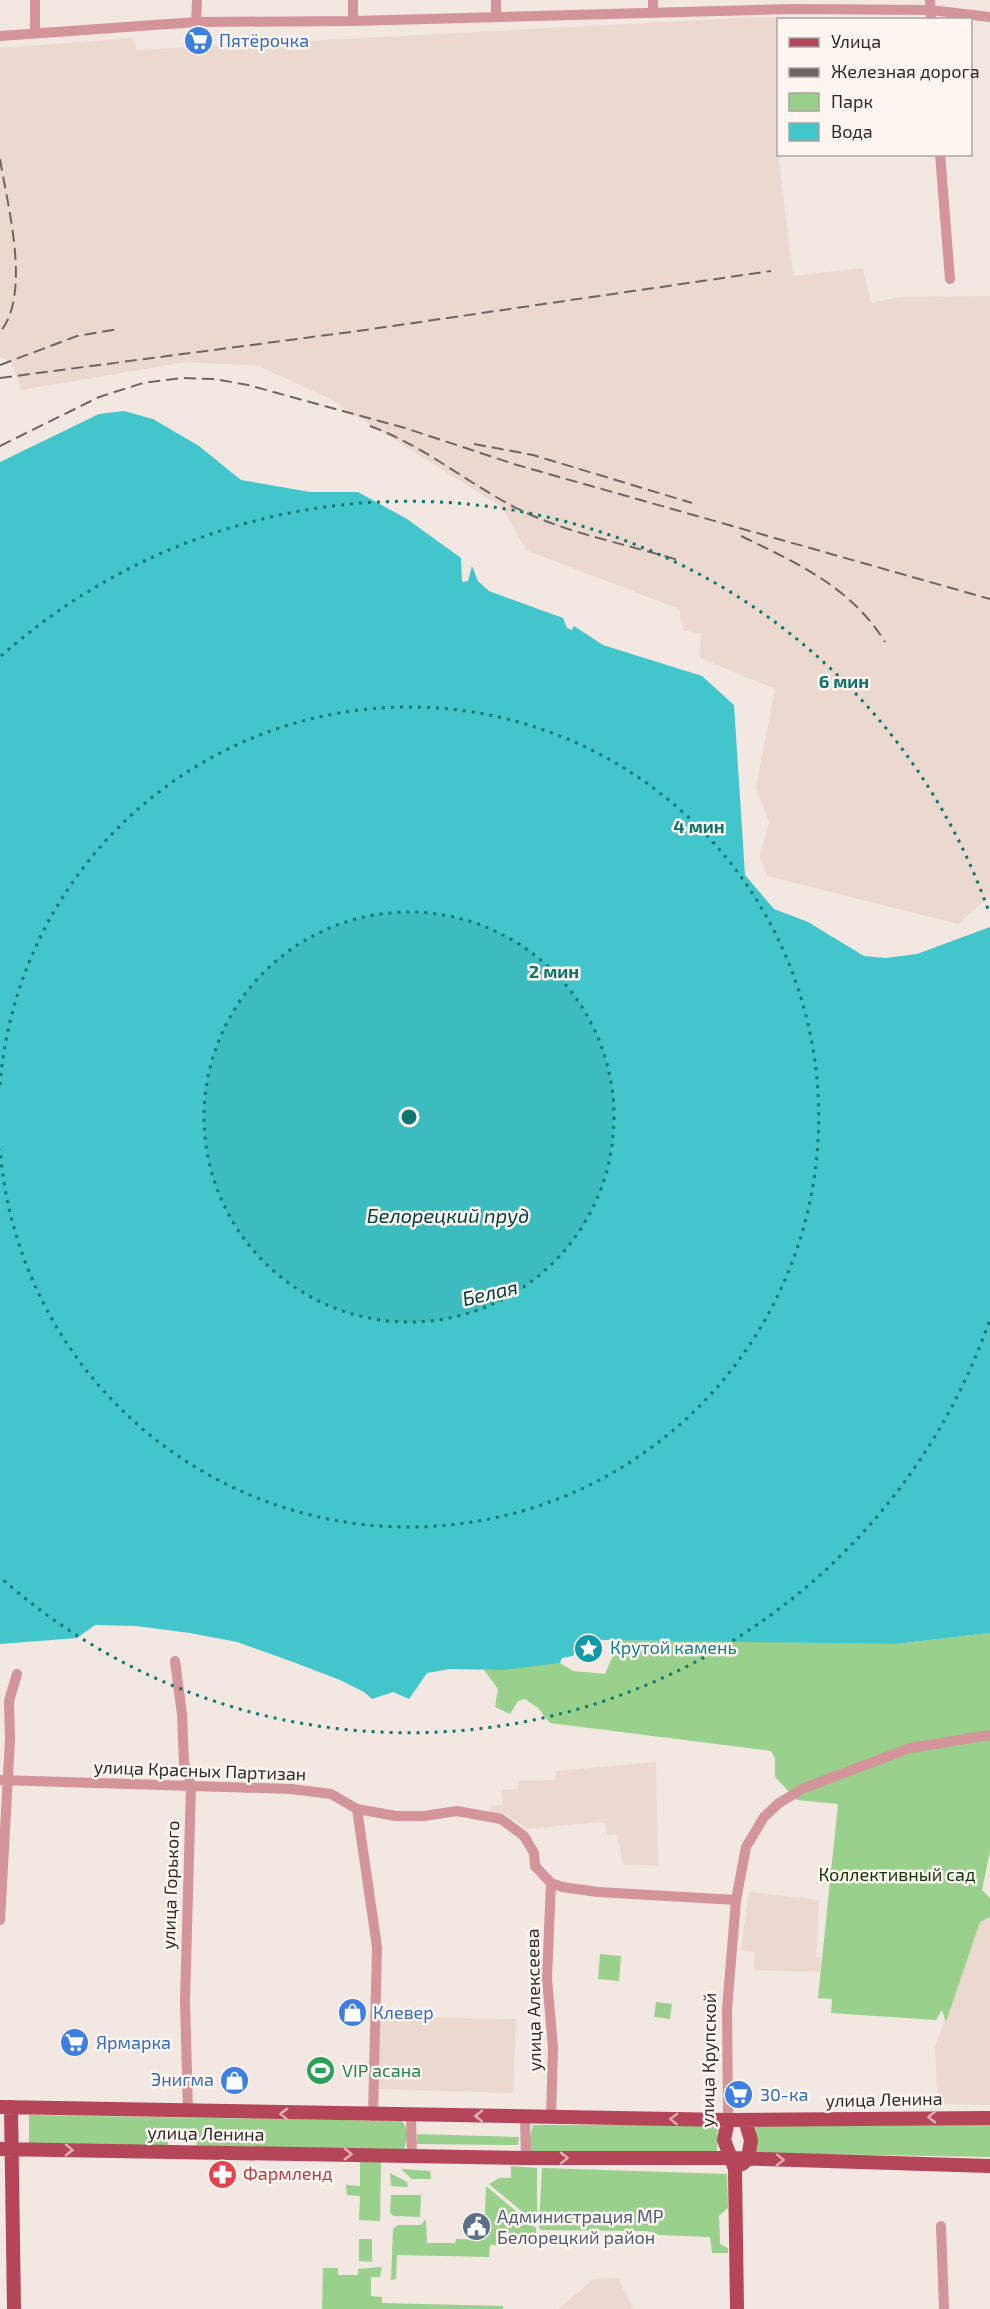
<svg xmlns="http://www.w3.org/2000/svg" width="990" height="2309" font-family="'Exo 2',sans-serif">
<rect width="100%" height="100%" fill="#f2e7e1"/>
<path fill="#ebd8cf" d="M759,17L913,19L778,20V154L793,276L863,268L871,303L899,297L990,296V896L958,924L767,876L760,857L769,822L756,788L775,689L700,658L701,634L683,630L679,609L526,550L502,507L328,398L259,366L185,362L22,390L10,361L0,357V48L134,38L136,50Z
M656,1762L658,1866L623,1864L617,1834L607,1835L606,1824L600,1822L528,1829L505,1814H490V1806L503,1805L502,1790L518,1789V1781L554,1780L557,1771Z
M749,1892L819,1900L816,1957L821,1958L820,1972L754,1970L755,1952L741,1950Z
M990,1917V2105L938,2104L935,2048L980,1922Z
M380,2017L516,2019L513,2093L378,2089Z
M618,2278L633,2309H559L593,2279Z"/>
<path fill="#98d08c" d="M990,1633V1851L982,1890L990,1898V1917L980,1922L946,2022L942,2010L936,2020L831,2013L832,1999L818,1998L838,1804L797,1800L775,1777V1758L771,1751L550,1723L538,1708L525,1699L518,1701L510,1714L495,1707L498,1689L484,1670L560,1663L573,1671L605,1674L612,1658L616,1640L895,1644Z
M600,1954L621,1956L619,1981L598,1979Z
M656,2002L672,2004L670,2019L654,2017Z
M29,2115L402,2121C410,2131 407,2139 404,2150L197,2147L195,2131L168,2130V2146L29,2143Z
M756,2123L990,2124V2157L755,2153Z
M533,2125H718L717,2152L531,2154L529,2142Z
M417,2134L519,2137L518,2145L417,2144Z
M360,2157L381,2158L380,2221L359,2220L360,2196L347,2195L346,2185L360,2186Z
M511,2166L537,2168V2224L489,2184L499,2178H511Z
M542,2168L727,2174L728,2208L719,2216L720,2244L728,2248V2253H712L710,2237L659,2235L647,2231L541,2230L539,2228Z
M401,2169L430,2171L431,2179H412Z
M390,2173L407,2182L408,2187L391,2186Z
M486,2186L536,2228V2246L490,2245L489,2257L397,2255L396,2279L391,2280L393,2229L398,2225H421L426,2219L427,2243H455L456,2239L484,2240Z
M391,2195H421L420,2217L394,2216L390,2213Z
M359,2239H372V2262L359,2261Z
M382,2267L380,2277H371V2296L382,2297V2303L503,2306V2309H322L323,2268H338V2275H358V2269Z"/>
<path fill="#43c6cb" d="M124,411L153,419L199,446L241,480L310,492H358L407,519L461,558L462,582L468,581L472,566L478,581L489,591L563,618L567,628L572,630L574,626L603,645L702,676L734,705L745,875L774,909L808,922L864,956L885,958L917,954L990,927V1633L895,1644L602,1640L588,1642L582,1649L577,1648L573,1656L562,1658L560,1663L502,1670L450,1669L427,1673L409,1699L393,1692L372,1699L364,1692L340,1680L293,1662L237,1642L190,1633L136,1626L95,1625L77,1638L0,1644V462L99,414Z"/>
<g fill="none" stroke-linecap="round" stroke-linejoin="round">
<path stroke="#d3949a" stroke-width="10" d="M35,0V33
M353,0V21
M930,0L931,20
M653,13V0
M496,17V0
M196,22L197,0
M0,36L196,22L353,21L794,9L930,10L990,17
M940,154L950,279
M175,1661L182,1714L184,1763L191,1785L185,2001L188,2112
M0,1780L291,1789L331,1794L357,1809L396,1816H424L457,1811L501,1819L524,1836L534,1853L535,1866L551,1883
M357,1809L377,1947L373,2116
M0,1920L10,1739L9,1701L17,1674
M411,2116L412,2155
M525,2117L526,2158
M551,2117L553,2048L547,1978L551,1883L562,1887L598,1892L736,1900
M728,2120L727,2009L736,1900L746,1847L764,1817L779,1803L804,1788L910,1748L990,1735
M941,2226L944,2309"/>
<path stroke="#b54559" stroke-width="14" d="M0,2107L728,2120L990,2118
M11,2107L14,2309
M728,2120L724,2140L735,2169L737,2309
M0,2149L526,2158H729L990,2166
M742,2164L748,2159L751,2140L745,2120"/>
<path stroke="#6c6662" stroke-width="2" stroke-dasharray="12 6" stroke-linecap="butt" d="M0,159C7,204 32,294 0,332
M0,365L77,336L118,329
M0,378L358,331L771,271
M370,426C431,448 479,494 538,518C582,536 632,546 678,560
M474,444L533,455L692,503
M0,446L99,397L143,383L182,378L214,379L248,385L405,428L517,465L990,599
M741,536C797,563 851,587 885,642"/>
</g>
<defs><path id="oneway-chevron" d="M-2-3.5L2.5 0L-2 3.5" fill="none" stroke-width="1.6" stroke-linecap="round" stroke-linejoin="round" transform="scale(1.5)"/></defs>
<g stroke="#e0afb4">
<use href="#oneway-chevron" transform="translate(284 2114) rotate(-179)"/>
<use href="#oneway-chevron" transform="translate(479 2116) rotate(-180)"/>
<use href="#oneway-chevron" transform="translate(932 2117) rotate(-180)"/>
<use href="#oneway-chevron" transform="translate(674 2119) rotate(-178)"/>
<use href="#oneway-chevron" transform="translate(69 2150) rotate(1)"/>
<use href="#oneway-chevron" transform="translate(348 2154) rotate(1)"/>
<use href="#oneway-chevron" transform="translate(564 2158)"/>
<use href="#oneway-chevron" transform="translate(780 2160) rotate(2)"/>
</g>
<circle cx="409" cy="1117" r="205" fill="#0f766e" fill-opacity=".12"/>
<g fill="none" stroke="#0f766e" stroke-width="3" stroke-dasharray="3 6">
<circle cx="409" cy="1117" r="205"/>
<path d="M0 1085A410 410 0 1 1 0 1149"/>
<path d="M989 1322A615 615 0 0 1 1 1578M1 656A615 615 0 0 1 989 912"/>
</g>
<defs>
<symbol id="supermarket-disc" viewBox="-11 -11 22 22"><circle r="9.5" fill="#3f7fe0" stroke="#fdf5f0"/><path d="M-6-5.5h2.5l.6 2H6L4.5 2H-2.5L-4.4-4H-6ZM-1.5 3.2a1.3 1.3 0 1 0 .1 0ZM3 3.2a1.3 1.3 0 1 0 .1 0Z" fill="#fff"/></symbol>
<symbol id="sight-disc" viewBox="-11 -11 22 22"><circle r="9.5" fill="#0f9aa8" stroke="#fdf5f0"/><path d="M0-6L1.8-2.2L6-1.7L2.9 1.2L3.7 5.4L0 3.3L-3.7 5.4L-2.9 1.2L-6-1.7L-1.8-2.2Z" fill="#fff"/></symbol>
<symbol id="shop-disc" viewBox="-11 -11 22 22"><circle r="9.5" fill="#3f7fe0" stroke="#fdf5f0"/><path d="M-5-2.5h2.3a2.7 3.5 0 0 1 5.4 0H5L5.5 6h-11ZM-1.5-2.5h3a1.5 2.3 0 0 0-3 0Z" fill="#fff"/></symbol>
<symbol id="stadium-disc" viewBox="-11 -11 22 22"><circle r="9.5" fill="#2e9e5b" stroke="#fdf5f0"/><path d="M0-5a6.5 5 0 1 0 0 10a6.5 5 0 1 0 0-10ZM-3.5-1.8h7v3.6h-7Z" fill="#fff"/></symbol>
<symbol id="pharmacy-disc" viewBox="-11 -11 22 22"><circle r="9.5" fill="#e0444e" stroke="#fdf5f0"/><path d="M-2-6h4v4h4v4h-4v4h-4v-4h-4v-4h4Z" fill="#fff"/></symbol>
<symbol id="civic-disc" viewBox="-11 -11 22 22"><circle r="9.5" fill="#5c6f8a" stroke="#fdf5f0"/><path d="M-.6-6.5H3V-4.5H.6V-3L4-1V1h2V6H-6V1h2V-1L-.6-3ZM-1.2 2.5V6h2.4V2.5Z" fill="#fff"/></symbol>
</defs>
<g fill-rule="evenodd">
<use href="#supermarket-disc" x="182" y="24" width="33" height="33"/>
<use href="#sight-disc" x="572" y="1632" width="33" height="33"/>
<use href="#shop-disc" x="336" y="1996" width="33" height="33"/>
<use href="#supermarket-disc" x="58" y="2026" width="33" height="33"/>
<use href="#stadium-disc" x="304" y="2054" width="33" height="33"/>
<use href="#shop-disc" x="218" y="2064" width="33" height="33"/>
<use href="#supermarket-disc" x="722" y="2078" width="33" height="33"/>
<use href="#pharmacy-disc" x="206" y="2158" width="33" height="33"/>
<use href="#civic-disc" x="460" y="2210" width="33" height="33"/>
</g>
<g text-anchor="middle" stroke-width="5" stroke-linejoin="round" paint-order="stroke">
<g font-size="18" fill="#366cbe" stroke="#fdf5f0" text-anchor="start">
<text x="219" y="47">Пятёрочка</text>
<text x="373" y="2019">Клевер</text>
<text x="96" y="2049">Ярмарка</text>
<text x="214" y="2086" text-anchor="end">Энигма</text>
<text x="760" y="2101">30-ка</text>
</g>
<g font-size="18" fill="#0d838f" stroke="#fdf5f0" text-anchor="start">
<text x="610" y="1654">Крутой камень</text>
</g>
<g font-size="18" fill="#302c2a" stroke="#fdf5f0">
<text transform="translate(200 1771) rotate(2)" y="6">улица Красных Партизан</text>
<text transform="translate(171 1885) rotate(-88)" y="6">улица Горького</text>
<text transform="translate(534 2000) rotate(-91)" y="6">улица Алексеева</text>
<text transform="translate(709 2060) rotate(-89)" y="6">улица Крупской</text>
<text transform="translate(884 2100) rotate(-1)" y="6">улица Ленина</text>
<text transform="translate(206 2134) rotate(1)" y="6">улица Ленина</text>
</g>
<g font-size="18" fill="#0e3405" stroke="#fdf5f0">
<text x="897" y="1881">Коллективный сад</text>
</g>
<g font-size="18" fill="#27864d" stroke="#fdf5f0" text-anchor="start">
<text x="342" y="2077">VIP асана</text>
</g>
<g font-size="18" fill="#be3a42" stroke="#fdf5f0" text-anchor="start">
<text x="243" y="2180">Фармленд</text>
</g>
<g font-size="18" fill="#4e5e75" stroke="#fdf5f0" text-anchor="start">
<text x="497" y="2223">Администрация МР<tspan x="497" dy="21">Белорецкий район</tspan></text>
</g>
<g font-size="20" font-style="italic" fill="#034143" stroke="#fdf5f0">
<text x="448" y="1223">Белорецкий пруд</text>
<text transform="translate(490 1293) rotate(-13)" y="7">Белая</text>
</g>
</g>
<circle cx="409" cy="1117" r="9" fill="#0f766e" stroke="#fdf5f0" stroke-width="3"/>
<g font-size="18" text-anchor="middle" font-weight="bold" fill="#0f766e" stroke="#fdf5f0" stroke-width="5" stroke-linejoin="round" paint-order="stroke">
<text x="844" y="688">6 мин</text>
<text x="699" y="833">4 мин</text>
<text x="554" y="978">2 мин</text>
</g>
<rect x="777" y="18" width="195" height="138" fill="#fdf5f0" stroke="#aba5a1" stroke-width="1.5"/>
<rect x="789" y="38" width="30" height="9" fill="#b54559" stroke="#aba5a1" stroke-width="1.5"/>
<text x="831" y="48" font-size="18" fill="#302c2a">Улица</text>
<rect x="789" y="68" width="30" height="9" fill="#6c6662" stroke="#aba5a1" stroke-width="1.5"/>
<text x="831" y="78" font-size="18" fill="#302c2a">Железная дорога</text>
<rect x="789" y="93" width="30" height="18" fill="#98d08c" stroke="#aba5a1" stroke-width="1.5"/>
<text x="831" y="108" font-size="18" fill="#302c2a">Парк</text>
<rect x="789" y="123" width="30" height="18" fill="#43c6cb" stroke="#aba5a1" stroke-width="1.5"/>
<text x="831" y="138" font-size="18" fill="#302c2a">Вода</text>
</svg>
